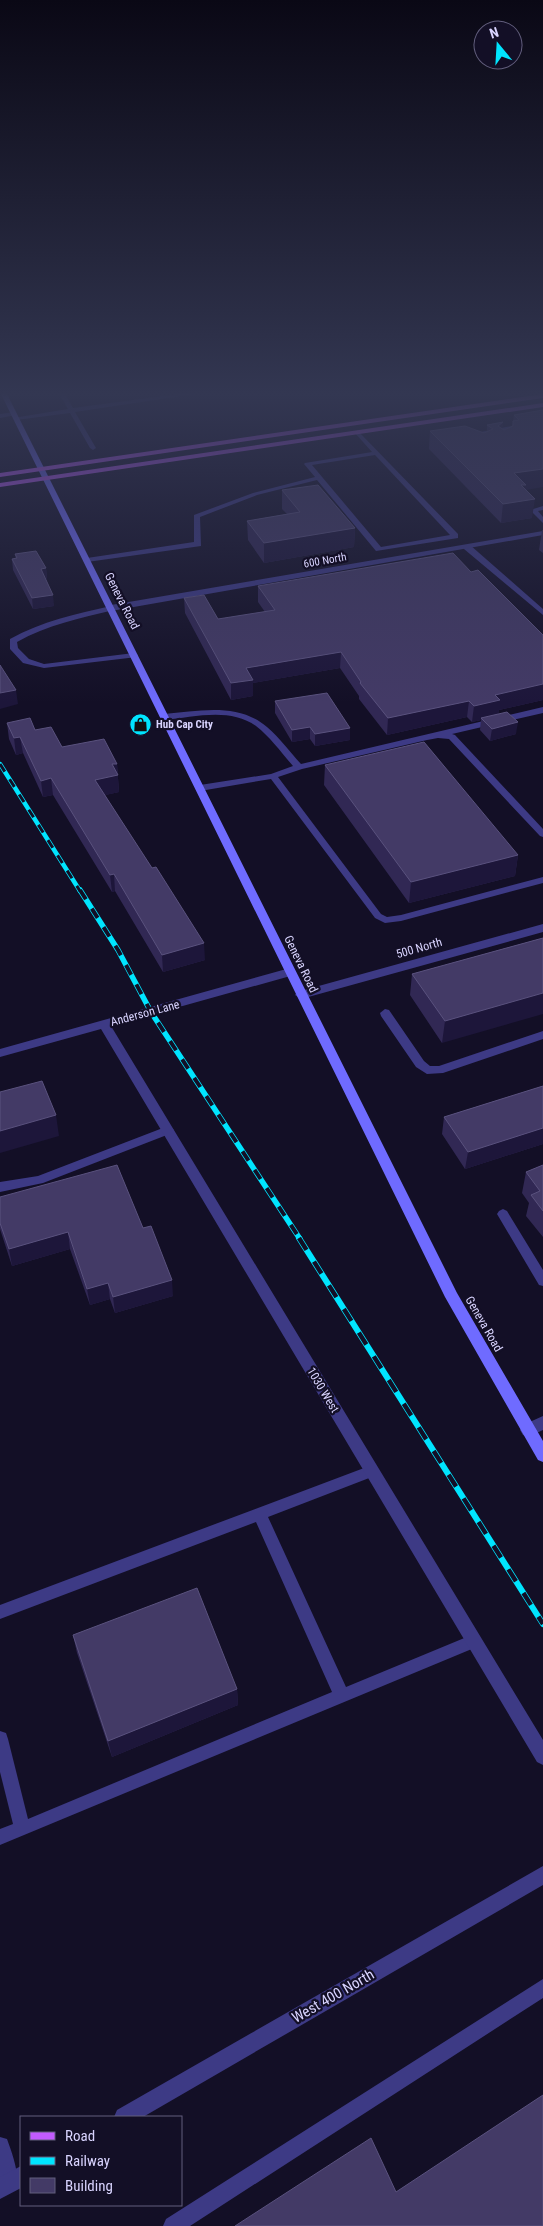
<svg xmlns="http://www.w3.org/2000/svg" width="543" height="2226" font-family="'Roboto Condensed',sans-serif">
<rect width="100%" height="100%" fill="#130f26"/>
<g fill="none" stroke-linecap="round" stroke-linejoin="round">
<path fill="#3d3a85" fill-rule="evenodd" d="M58,392H64L73,408L193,392H208L75,412L96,448L93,450L90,448L70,413L16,420L13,418L68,409Z
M14,412L17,414L16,415L0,418V414Z
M543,420V424L468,437L465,435Z
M358,431L458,534V538L376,551L317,480L257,495L200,517L201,546L87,562L83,560L87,558L194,542V515L253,493L315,477L304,464L305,463L372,452L355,433ZM375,455L450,535L381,547L312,465Z
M543,506V510L538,511L543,517V523L530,510Z
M464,545H470L543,609V615L464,549Z
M111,606H114V610C80,618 47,625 17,642L18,648L29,659L44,664L134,653L138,655L137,657L44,668L23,663L10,649V639C42,621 76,614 111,606Z
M543,707V713L452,734L455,735L543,829V837L540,836L449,739L438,738L427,740L302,769L278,777L381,914L387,917L401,915L543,877V883L401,921L385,923L375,918L271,779L200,791L196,788L200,785L271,774L293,766C281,752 270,737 256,726C230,707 194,717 164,720L160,717L164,714C199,711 238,702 267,727C280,738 290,752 301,764Z
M385,1009L389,1010L424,1061L430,1066H439L543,1031V1039L443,1073L427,1074L416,1067L381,1016L380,1013Z
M168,1126L174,1130L172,1133L43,1183L0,1192V1182L38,1176Z
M503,1209L507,1211L543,1270V1286L539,1285L497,1214L499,1211Z
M372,1465L377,1467L379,1471L377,1475L268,1517L346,1687L474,1634L479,1636L481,1641L479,1646L0,1845V1829L13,1824L0,1772V1731L6,1733L8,1739L28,1819L332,1692L256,1522L0,1619V1605Z
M543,1979V1998L190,2226H163L166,2219Z
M0,2137L7,2139C12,2153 21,2177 16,2190L9,2192L2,2190L0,2184Z"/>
<path fill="#3d3a85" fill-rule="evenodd" d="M543,531V535L111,611L107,608L111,605Z
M543,924V932L301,999L295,995L297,992Z
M290,968L296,972L294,975L111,1026L543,1740V1765L537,1762L101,1029L0,1057V1049Z
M543,1416V1430L528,1437L523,1435L520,1430L523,1425Z
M543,1866V1885L143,2117H114L117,2110Z
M21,2166V2188L0,2199V2177Z"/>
<path fill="#6f6bff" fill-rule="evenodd" d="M0,392H6L457,1293L543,1441V1462L538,1460L445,1297Z"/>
<path fill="#c25bff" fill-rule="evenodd" d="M543,394V398L0,477V473Z
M543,403V407L0,487V483Z"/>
<defs>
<path id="rail-far2" d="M0,764L80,891"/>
<path id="rail-far1" d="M80,890L118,950L151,1012L300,1239"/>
<path id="rail" d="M299,1238L543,1624"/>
</defs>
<use href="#rail-far2" stroke="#00e5ff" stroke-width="4.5"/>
<use href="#rail-far1" stroke="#00e5ff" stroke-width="5.5"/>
<use href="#rail" stroke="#00e5ff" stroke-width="6"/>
<use href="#rail-far2" stroke="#130f26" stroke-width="3" stroke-dasharray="9" stroke-linecap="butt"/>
<use href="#rail-far1" stroke="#130f26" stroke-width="4" stroke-dasharray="11" stroke-linecap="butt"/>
<use href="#rail" stroke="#130f26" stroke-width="4.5" stroke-dasharray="14" stroke-linecap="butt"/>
</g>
<path fill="#312854" d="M543,410L526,490L532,518L501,523L429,449L430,431L484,433L487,431V425L503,422L502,429L504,430L512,426L514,415Z
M282,490L355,528L354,547L264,563L248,540L247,521L287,514L282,509Z
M542,530H543V553L539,550Z
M15,554L46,568L47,579H46L54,606L33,609L13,570L12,559H16Z
M471,572L543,635V700L499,710L498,714L516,734L490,741L480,730L481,720L472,722L467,717L387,735L359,699V696L340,668L253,683V696L231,700L185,613L184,598L218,619L265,612L258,602V586Z
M275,701L350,740L315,746L310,739L292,742L275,713Z
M7,723L35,730L62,747L117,764L119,792L105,795L205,960L163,972L115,891L112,892L53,795L43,797L23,753L16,755L9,739Z
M325,765L518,855L515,876L409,903L324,785Z
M543,938L442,1043L410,995L412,974Z
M543,1086V1144L465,1169L442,1134L444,1117Z
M543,1165V1237L526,1216L529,1203L522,1193L526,1172Z
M0,1197L143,1228L173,1296L115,1313L110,1299L90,1305L70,1249L12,1266L0,1229Z
M73,1635L237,1689L238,1705L112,1757L77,1653Z"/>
<path fill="#1d163a" d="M503,422L501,440L498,426Z
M543,469V487L526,490L524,501L535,499L532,518L501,523L503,504L514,473Z
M355,528L354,547L264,563V543Z
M46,568L47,579L42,580L41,569Z
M53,595L54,606L33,609L32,598Z
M341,652L340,668L253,683V696L231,700V683L246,668Z
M543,678V700L499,710L498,716L481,718V720L472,722L474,706L495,695Z
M16,690L18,704L0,709V693Z
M469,701L467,717L387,735L388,718Z
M518,722L516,734L490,741L492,729Z
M310,727V739L292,742V730Z
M350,728V740L315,746V734Z
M20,737L23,753L16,755L14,738Z
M112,764H117L119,792L97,797L95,780Z
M51,778L53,795L43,797L41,781Z
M518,855L515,876L409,903L411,882Z
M114,874L115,891L112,892L110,875Z
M204,943L205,960L163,972L162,955Z
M543,993V1014L442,1043L445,1021Z
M56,1115L59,1136L0,1153V1131Z
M543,1128V1144L465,1169L468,1152Z
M68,1232L70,1249L12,1266L9,1249Z
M172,1280L173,1296L115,1313L113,1297Z
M108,1283L110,1299L90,1305L87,1289Z
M237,1689L238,1705L112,1757L108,1741Z"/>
<path fill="#433a66" stroke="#5a527e" d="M543,410V469L514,473L526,485H521L535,499L503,504L430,431L465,426L484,433L493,429L487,425L503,422L498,426L504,430L513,426V421L519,420L514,415Z
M318,485L355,528L264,543L247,521L300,512L282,490Z
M36,551L46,568L41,569L53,595L32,598L12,559L17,558L15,554Z
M453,553L471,572L478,570L543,635V684L495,695L500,700L474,706L469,701L388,718L360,683L361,682L341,652L246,668L253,680L231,683L184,598L204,595L218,619L275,610L258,586Z
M0,665L16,690L0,693Z
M327,693L350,728L315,734L310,727L292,730L275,701Z
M507,712L518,722L492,729L481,718Z
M30,718L35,730L51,727L62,747L104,739L117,764H112L118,775L95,780L152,868L156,867L204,943L162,955L114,874L110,875L51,778L41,781L20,737L14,738L7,723Z
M424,742L518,855L411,882L325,765Z
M543,938V993L445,1021L412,974Z
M42,1081L56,1115L0,1131V1092Z
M543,1086V1128L468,1152L444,1117Z
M117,1165L143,1228L151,1226L172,1280L113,1297L108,1283L87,1289L68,1232L9,1249L0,1223V1197Z
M543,1165V1211L531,1195L540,1191L526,1172Z
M197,1588L237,1689L108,1741L73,1635Z
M543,2095V2226H235L371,2138L396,2192Z"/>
<linearGradient id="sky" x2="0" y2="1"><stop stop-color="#0a0815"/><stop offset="0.56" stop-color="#333752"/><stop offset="1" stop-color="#333752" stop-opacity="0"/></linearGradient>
<rect width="543" height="703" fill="url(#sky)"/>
<defs>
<symbol id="shop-disc" viewBox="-11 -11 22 22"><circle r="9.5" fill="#00e5ff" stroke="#130f26"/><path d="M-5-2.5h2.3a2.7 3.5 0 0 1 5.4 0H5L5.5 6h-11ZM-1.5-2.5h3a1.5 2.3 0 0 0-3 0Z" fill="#111"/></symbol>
</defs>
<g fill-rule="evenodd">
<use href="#shop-disc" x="128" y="712" width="25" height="25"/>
</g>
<g text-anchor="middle" stroke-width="4.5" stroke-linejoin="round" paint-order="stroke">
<g font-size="11" fill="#d9d4ff" stroke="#130f26">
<text transform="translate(325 560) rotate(-10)" y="4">600 North</text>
</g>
<g font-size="11" font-weight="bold" fill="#d9d4ff" stroke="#130f26" text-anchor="start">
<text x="156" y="728">Hub Cap City</text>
</g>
<g font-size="12" fill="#d9d4ff" stroke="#130f26">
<text transform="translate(122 601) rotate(63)" y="4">Geneva Road</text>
<text transform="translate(419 948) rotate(-16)" y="4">500 North</text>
<text transform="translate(301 964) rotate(64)" y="4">Geneva Road</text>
<text transform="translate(145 1013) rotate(-15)" y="4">Anderson Lane</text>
<text transform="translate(484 1324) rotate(60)" y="4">Geneva Road</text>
<text transform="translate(323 1390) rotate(59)" y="4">1030 West</text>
</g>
<g font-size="15" fill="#d9d4ff" stroke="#130f26">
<text transform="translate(333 1996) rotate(-30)" y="5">West 400 North</text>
</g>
</g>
<rect x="20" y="2116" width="162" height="90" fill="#130f26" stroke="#625e7d"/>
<rect x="30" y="2132" width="25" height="8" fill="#c25bff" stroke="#625e7d"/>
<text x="65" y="2141" font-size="15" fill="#d9d4ff">Road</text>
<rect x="30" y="2157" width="25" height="8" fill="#00e5ff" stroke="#625e7d"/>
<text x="65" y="2166" font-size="15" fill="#d9d4ff">Railway</text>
<rect x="30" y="2178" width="25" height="15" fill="#433a66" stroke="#625e7d"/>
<text x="65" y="2191" font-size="15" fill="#d9d4ff">Building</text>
<g transform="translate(498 45) rotate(342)"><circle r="24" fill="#130f26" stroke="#625e7d"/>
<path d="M0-4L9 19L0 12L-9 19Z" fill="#00e5ff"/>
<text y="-8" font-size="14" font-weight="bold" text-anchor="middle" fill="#d9d4ff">N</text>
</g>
</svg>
